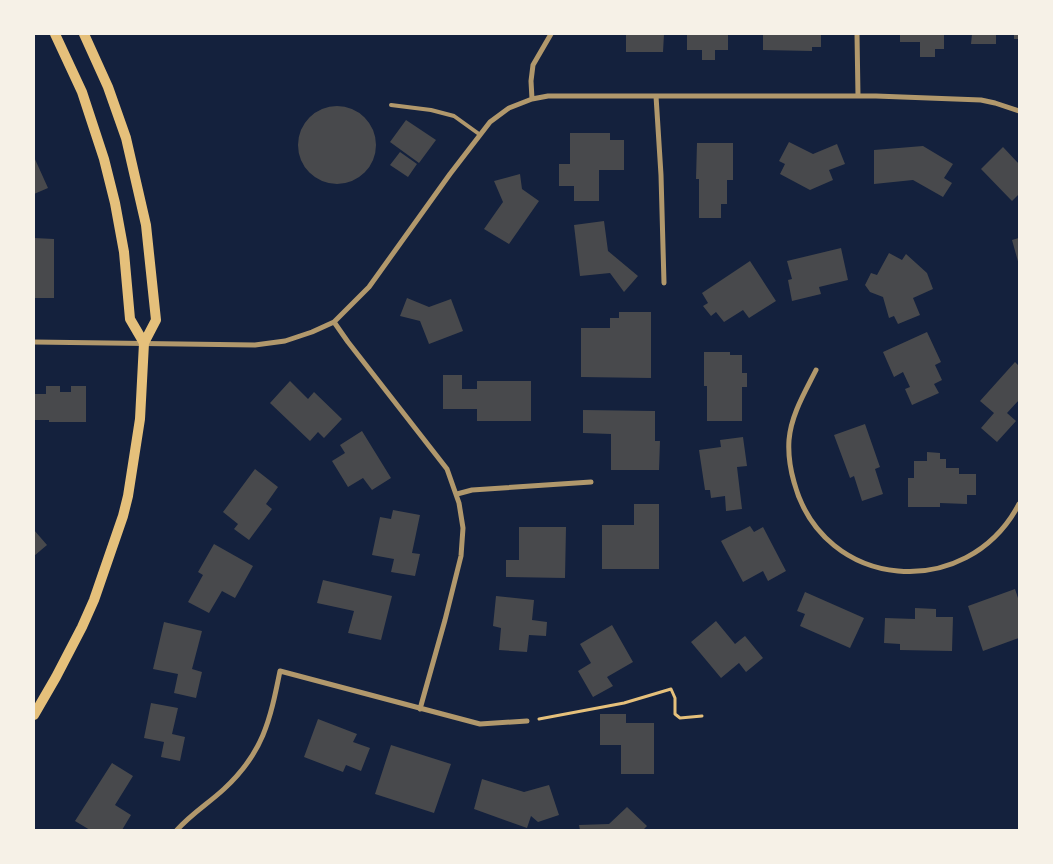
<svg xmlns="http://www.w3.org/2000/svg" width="1053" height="864" font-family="'Nunito Sans',sans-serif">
<rect width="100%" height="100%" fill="#14213d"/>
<path fill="#48494c" d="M626,34H664L663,52H626Z
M687,34H728V50H715V60H702V50H687Z
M763,34H821V47H812V51L763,50Z
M900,34H944V49H935V57H920V42H900Z
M972,34H996V44H971Z
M1014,34H1019V39H1014Z
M298 145a39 39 0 1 1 78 0a39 39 0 1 1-78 0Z
M406,120L436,140L419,163L390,142Z
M570,133H610V140H624V170H599V201H574V186H559V164H570Z
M789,142L813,154L837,144L845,164L829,170L833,180L810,190L780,174L785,164L779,161Z
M697,143H733V180H727V204H721V218H699V179H696Z
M923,146L953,164L944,178L952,183L943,197L913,180L874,184V150Z
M1003,147L1019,164V194L1012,201L981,169Z
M400,152L417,164L408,177L390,165Z
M34,157L48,188L34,194Z
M520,174L522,189L539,201L509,244L484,229L503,202L494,181Z
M604,221L608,251L638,276L624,292L610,273L580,276L574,225Z
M34,238L54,239V298H34Z
M1019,238V265L1012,240Z
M841,248L848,280L819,287L821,294L792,301L788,280L792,279L787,261Z
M889,253L902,260L906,254L927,273L933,289L913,298L920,315L898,324L894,316L889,318L883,297L870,292L865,285L871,273L877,275Z
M750,261L776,301L749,318L743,310L724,322L716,312L711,316L703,306L708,303L702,293Z
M407,298L429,307L451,299L463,331L429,344L420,321L400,316Z
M619,312H651V378L581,377V328H610V318H619Z
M927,332L941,362L935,365L942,380L934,384L939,393L912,405L905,389L910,387L903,372L894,377L883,352Z
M704,352H730V355H742V373H747V387H742V421H707V386H704Z
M1015,362L1019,366V400L1007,413L1016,421L997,442L981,428L994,413L980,401Z
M443,375H462V389H477V381H531V421H477V409H443Z
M290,381L308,399L314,392L342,419L324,438L318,432L310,441L270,403Z
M46,386H60V392H71V386H86V422H49V420H34V394H46Z
M583,410L655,411V441H660L659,470H611V434L583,433Z
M865,424L880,467L875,469L883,494L862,501L854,476L850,478L834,435Z
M362,431L391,478L372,490L363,478L348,487L332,461L345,453L340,445Z
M743,437L747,466L737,467L742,509L726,511L725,496L711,498L710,490H705L699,450L721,447L720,440Z
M927,452L940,453V459H946V468H959V474H976V495H967V504L940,503V507H908V478H914V461H927Z
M255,469L278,487L266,504L272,509L249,540L234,529L238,524L223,512Z
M634,504H659V569H602V525H634Z
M393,510L420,515L412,553L420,554L415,576L391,572L394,559L372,555L380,517L391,519Z
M750,526L754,532L763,527L786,571L768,581L763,571L743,582L721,541Z
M519,527H566L565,578L506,577V560H519Z
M34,530L47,545L34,556Z
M214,544L253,566L235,598L222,591L209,613L188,602L203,575L198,572Z
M323,580L392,596L381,640L348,633L354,611L317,603Z
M1015,589L1019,601V638L983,651L968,606Z
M805,592L864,618L850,648L800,626L805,614L797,611Z
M496,596L534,600L532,620L547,622L546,636L529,635L527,652L499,650L501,628L493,626Z
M915,608L936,609V617H953L952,651L900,650V644L884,643L885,618L915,619Z
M716,621L735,644L745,636L763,658L746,672L739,663L721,678L691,642Z
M164,622L202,631L192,669L202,672L196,698L174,693L178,674L153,669Z
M612,625L633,662L607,677L613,686L593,697L578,671L591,663L580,644Z
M151,703L178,708L172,734L185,737L180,761L161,757L164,742L144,738Z
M600,714H626V723H654V774H621V745H600Z
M318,719L357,734L353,742L370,748L361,771L346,765L343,772L304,757Z
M391,745L451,764L434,813L375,794Z
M112,763L133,776L115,805L131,815L122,830H90L75,821Z
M482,779L524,792L549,785L559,815L538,822L531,816L527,828L474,809Z
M627,807L647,826L643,830H580L579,825L609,824Z"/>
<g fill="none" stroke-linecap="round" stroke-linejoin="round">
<path stroke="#e5c07b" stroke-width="3" d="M539,719L624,703L671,689L675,698V714L680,718L702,716"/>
<path stroke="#b1986c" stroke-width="4" d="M391,105L431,110L454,116L479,134"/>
<path stroke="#b1986c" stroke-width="5" d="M857,34L858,96
M656,96L661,175L664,283
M532,99L531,81L533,65L551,34
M334,322L348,342L447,469L459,503L463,528L461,556L445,620L420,709
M34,342L255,345L285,341L312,332L334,322L369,287L450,174L490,122L509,108L532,99L548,96H876L981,100L995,103L1019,111
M816,370C805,392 791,415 789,440C788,455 790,468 794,482C823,591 967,603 1019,504
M457,494L472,490L591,482
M177,830C191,814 209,803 224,789C263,753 270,721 280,671L480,724L527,721"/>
<path stroke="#e5c07b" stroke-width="10" d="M55,34L82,92L104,159L115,203L124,252L130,319L144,343
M34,715L56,677L82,627L94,600L123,516L128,496L140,419L144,343L156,320L146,225L126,138L108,87L84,34"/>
</g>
<rect width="1053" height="864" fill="none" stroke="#f6f1e7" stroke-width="70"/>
</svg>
